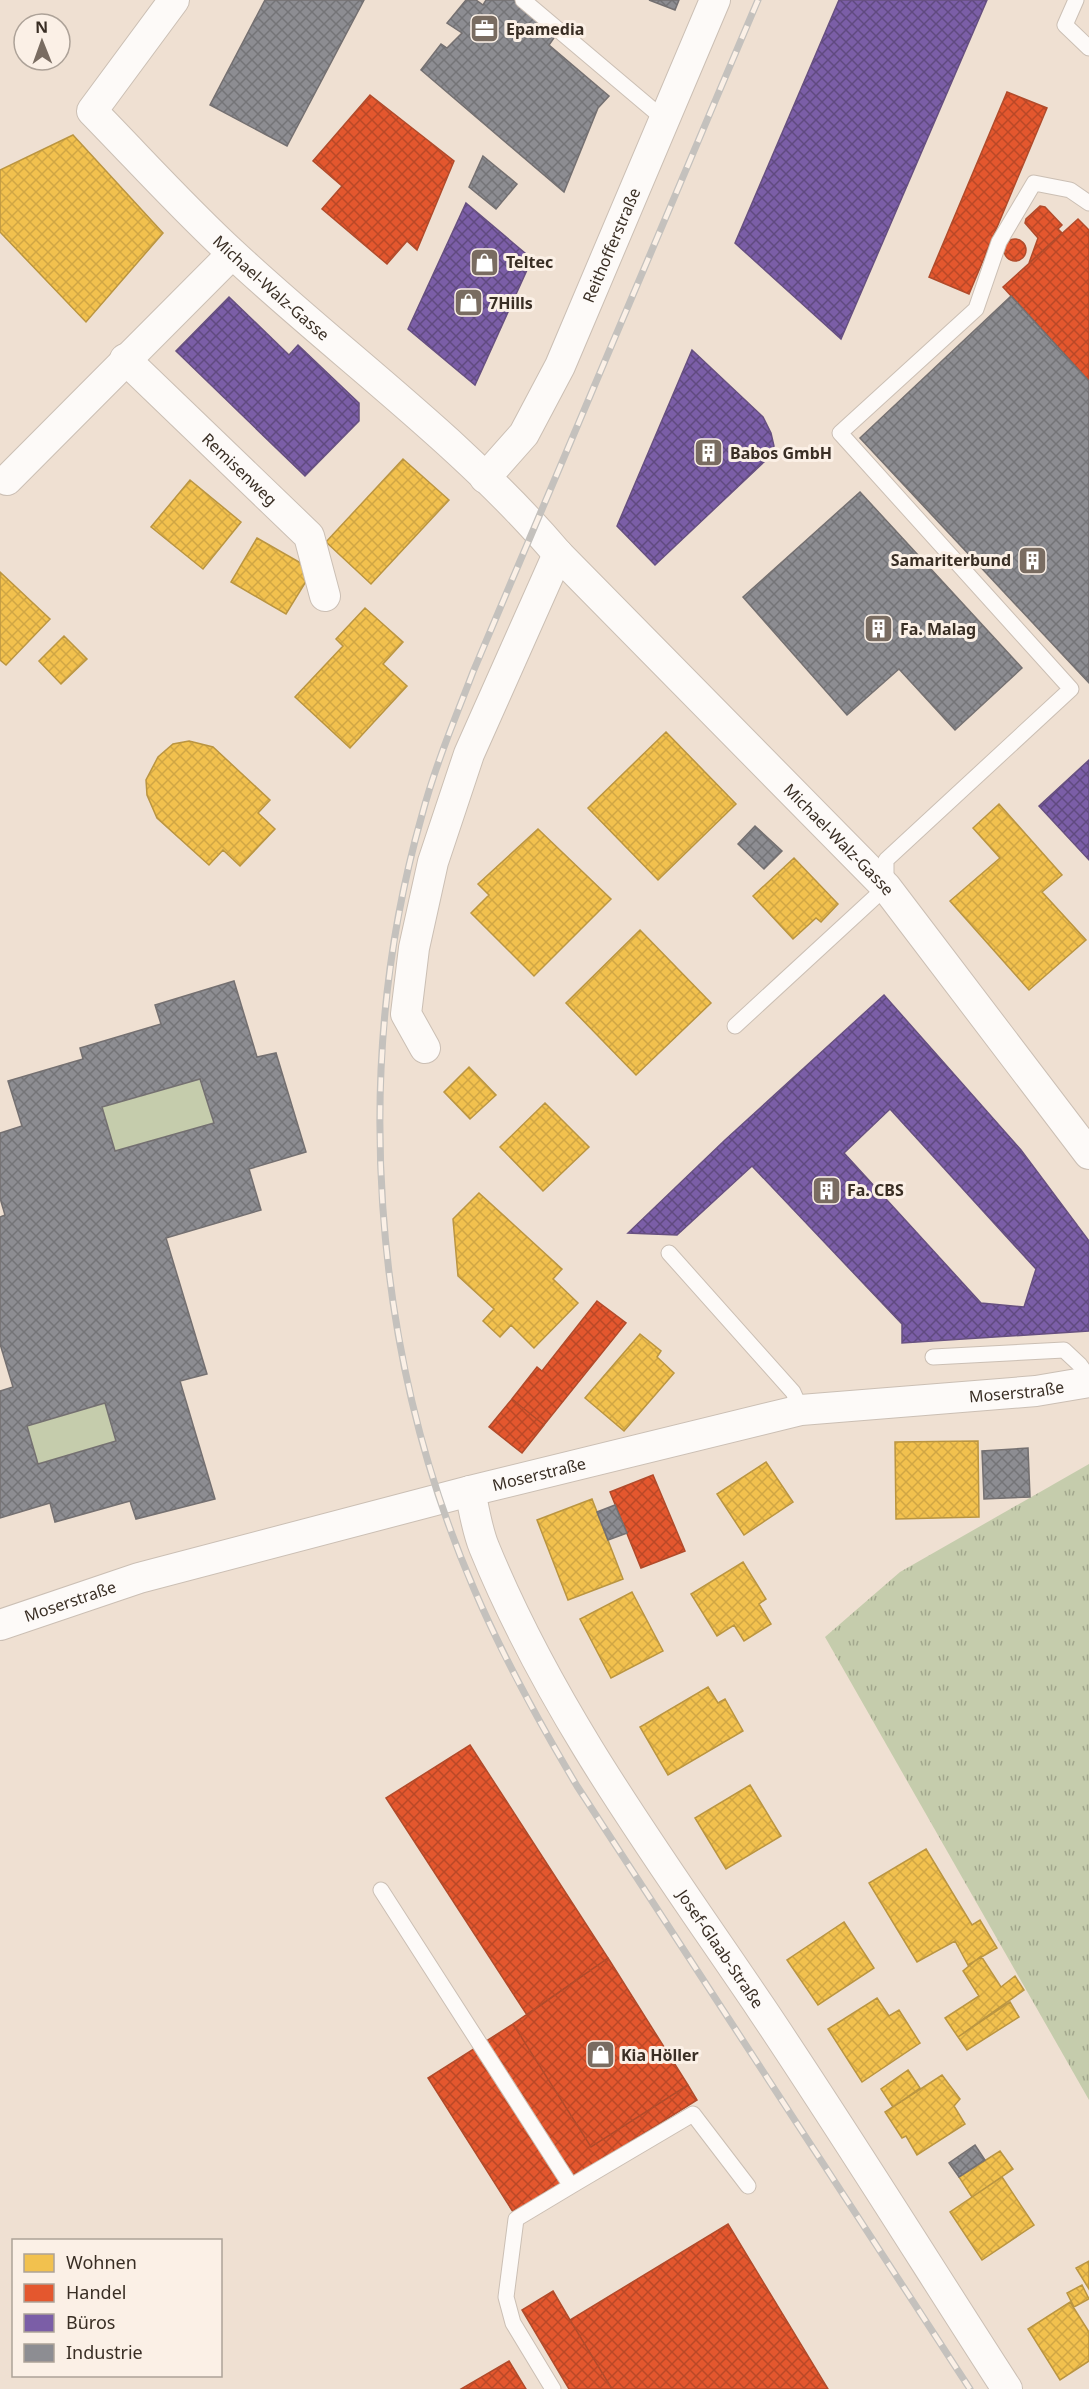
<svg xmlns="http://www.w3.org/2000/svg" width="1089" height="2389" font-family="'Noto Sans',sans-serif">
<defs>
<pattern id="grass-tufts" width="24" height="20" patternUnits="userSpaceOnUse" patternTransform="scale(1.5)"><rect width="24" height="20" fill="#c5ccac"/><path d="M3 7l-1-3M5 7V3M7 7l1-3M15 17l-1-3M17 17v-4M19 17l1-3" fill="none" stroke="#a1a68c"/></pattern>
<pattern id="homes-cross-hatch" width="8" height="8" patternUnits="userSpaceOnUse" patternTransform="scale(1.5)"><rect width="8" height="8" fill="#f2c14e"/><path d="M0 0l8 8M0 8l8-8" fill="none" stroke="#d0a644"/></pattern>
<pattern id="shops-cross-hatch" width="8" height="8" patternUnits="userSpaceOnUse" patternTransform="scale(1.5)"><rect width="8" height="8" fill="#e4572e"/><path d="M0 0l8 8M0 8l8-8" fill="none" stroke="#ba4827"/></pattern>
<pattern id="offices-cross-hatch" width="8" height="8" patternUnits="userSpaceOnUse" patternTransform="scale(1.5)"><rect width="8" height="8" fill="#7b5ea7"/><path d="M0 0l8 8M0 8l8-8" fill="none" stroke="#604a80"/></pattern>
<pattern id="industry-cross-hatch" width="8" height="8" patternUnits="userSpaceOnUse" patternTransform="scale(1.5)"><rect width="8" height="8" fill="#8d8d92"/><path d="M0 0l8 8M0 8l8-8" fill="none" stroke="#747477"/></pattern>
</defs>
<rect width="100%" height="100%" fill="#efe0d2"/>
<path fill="url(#grass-tufts)" d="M1089,1464V2100L825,1637L900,1572Z"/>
<path fill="#c5ccac" d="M200,1079L214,1123L115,1151L102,1107Z
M105,1403L116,1441L38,1464L27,1426Z"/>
<path fill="url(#homes-cross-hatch)" stroke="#ba9541" stroke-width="1.5" d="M73,135L163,233L86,322L0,232V170Z
M403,459L449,500L371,584L326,542Z
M190,480L241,522L203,569L151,527Z
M257,538L313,570L286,614L231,582Z
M0,572L50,619L6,665L0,660Z
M365,608L403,642L383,664L407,686L350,748L295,697L343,646L336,639Z
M64,636L87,659L61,684L39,661Z
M666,732L736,804L658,880L588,808Z
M189,741L213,747L270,800L258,813L275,829L240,866L223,850L209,865L157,818L147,795L146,780L158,757L173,744Z
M999,804L1062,875L1042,892L1086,940L1029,990L950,901L1000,858L973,828Z
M538,829L611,899L534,976L471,913L489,895L478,884Z
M794,858L838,904L821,922L816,918L793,939L753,896Z
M640,930L711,1003L636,1075L566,1003Z
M469,1067L496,1095L470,1119L444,1092Z
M545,1103L589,1147L543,1191L500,1147Z
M479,1193L562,1269L553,1279L578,1303L534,1348L511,1325L500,1337L483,1321L494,1309L458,1276L453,1219Z
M640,1334L661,1351L657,1357L674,1373L624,1431L585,1398Z
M978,1441L979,1517L896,1519L895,1442Z
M766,1462L793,1502L744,1535L717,1494Z
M592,1499L623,1579L568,1600L537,1520Z
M743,1562L766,1599L759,1604L771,1624L744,1641L734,1625L717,1636L691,1594Z
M632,1592L663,1651L611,1678L580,1619Z
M708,1687L718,1703L725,1699L743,1731L668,1775L640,1727Z
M750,1785L781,1836L726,1869L695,1818Z
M926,1849L972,1925L980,1920L997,1948L968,1965L955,1941L917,1962L869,1883Z
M844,1922L874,1968L818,2005L787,1960Z
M981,1956L1001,1987L1015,1976L1024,1990L958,2037L945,2018L979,1996L963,1971Z
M877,1998L889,2016L899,2010L920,2043L862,2082L828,2029Z
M1010,2002L1019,2017L967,2050L958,2037Z
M908,2070L920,2088L893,2107L881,2089Z
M942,2075L960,2099L954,2106L965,2124L917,2155L906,2136L902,2138L885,2112Z
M1000,2151L1013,2169L972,2197L959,2177Z
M1002,2177L1034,2225L982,2260L950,2212Z
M1089,2261V2289L1076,2268Z
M1082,2285L1089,2299L1074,2307L1067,2293Z
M1070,2302L1089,2332V2361L1060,2380L1028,2329Z"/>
<path fill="url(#shops-cross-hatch)" stroke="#b14b2b" stroke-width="1.5" d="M1007,92L1047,108L969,294L929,277Z
M370,95L454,161L417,250L407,241L387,264L322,209L342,186L313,161Z
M1040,206L1045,207L1062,225L1058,229L1062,233L1029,263L1038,238L1025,223L1026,219Z
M1078,219L1089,230V381L1003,287Z
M1004 250a11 11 0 1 1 22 0a11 11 0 1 1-22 0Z
M597,1301L626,1323L544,1425L512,1399L537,1367L542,1371Z
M512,1399L544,1425L522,1453L489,1427Z
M653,1475L685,1551L641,1568L610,1492Z
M470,1745L608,1958L527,2015L386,1798Z
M608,1958L688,2085L591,2147L513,2024Z
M513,2024L591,2147L688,2085L697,2100L515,2215L428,2078Z
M728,2224L828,2389H612L570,2320Z
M553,2291L570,2320L612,2389H569L522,2310Z
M509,2361L526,2389H461Z"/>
<path fill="url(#offices-cross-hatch)" stroke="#675080" stroke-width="1.5" fill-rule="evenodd" d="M839,0H987L841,339L735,243Z
M466,203L532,259L475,385L408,329Z
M229,297L289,355L298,345L359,403V421L305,476L176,351Z
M692,350L763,417L771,433L774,446L765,461L655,565L617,526Z
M1089,760V860L1039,806Z
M884,995L1021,1150L1089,1241V1331L902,1343V1324L752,1166L677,1235L628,1233L725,1140ZM890,1109L1036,1269L1024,1307L981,1303L844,1153Z"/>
<path fill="url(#industry-cross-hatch)" stroke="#747071" stroke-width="1.5" fill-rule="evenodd" d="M265,0H364L287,146L210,105Z
M466,0H476L483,5L486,0H515L556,35L549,45L609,96L598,108L564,192L421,70L441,44L447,48L462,33L447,23Z
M649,0H679L675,10Z
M483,156L517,184L496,209L469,187Z
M1011,296L1089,381V683L860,438Z
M860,492L1022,668L955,730L899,669L847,715L743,597Z
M755,826L782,851L764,869L738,844Z
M234,981L257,1057L276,1053L306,1152L249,1169L261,1210L166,1238L207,1374L180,1381L215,1499L136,1519L130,1501L55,1522L50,1503L0,1518V1391L13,1387L0,1344V1217L5,1215L0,1198V1133L22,1126L8,1081L83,1059L80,1048L161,1024L155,1005ZM200,1079L214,1123L115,1151L102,1107ZM105,1403L116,1441L38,1464L27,1426Z
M1028,1448L1030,1497L984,1499L982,1451Z
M615,1505L627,1533L608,1540L597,1512Z
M975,2145L985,2160L959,2177L949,2163Z"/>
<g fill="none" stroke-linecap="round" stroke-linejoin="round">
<defs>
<path id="service" d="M523,0L665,120
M1076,0L1065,25L1089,48
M735,1026L886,887V860L1071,689L840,433L976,309L999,242L1034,183L1070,190L1089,203
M669,1253L793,1392L801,1410
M933,1357L1064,1350L1080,1365L1089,1378
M381,1890L571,2186L693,2114L748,2186
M553,2389L513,2323L506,2297L516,2219L571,2186"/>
<g id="minor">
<path id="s1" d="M174,0L92,111C139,159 184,209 233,254C339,353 464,443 558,554L886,887L1089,1154"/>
<path id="s2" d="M125,359L309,536L325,596"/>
<path id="s3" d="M485,478L524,434L560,366L715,0"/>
<path d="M7,480L232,254"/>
<path d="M425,1048L406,1014L414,948L433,862L469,754L558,554"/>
<path id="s4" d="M470,1491C474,1509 477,1530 484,1547C552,1714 661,1860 761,2008C845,2133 925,2262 1007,2389"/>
<path id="s5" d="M0,1625L139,1578L470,1491L801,1410L1036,1391L1089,1382"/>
</g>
</defs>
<use href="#service" stroke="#cbbfb4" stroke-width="17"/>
<use href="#minor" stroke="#cbbfb4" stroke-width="32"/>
<use href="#service" stroke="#fdfaf8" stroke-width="15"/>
<use href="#minor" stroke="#fdfaf8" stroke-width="30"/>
<defs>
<path id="rail" d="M758,0L473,672C455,719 435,766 422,815C351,1064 371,1351 474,1589C503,1657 539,1722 577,1786L970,2389"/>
</defs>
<use href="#rail" stroke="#c4c1bd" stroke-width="7"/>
<use href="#rail" stroke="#fbf0e6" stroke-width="4.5" stroke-dasharray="14" stroke-linecap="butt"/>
</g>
<defs>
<symbol id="office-square" viewBox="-11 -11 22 22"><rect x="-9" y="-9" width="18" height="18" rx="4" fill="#796c61" stroke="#fbf0e6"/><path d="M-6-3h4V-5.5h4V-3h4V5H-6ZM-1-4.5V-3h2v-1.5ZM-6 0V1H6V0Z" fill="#fff"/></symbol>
<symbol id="shop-square" viewBox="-11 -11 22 22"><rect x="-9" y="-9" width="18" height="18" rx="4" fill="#796c61" stroke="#fbf0e6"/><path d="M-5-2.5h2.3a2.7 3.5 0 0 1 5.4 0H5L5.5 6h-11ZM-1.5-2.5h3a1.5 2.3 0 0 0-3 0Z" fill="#fff"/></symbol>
<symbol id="building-square" viewBox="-11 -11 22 22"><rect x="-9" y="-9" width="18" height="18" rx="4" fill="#796c61" stroke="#fbf0e6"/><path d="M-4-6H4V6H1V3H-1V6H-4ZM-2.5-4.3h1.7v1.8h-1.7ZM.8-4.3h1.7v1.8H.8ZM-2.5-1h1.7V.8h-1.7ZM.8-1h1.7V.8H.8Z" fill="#fff"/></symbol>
</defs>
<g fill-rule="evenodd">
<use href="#office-square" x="468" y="12" width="33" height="33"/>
<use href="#shop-square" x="468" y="246" width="33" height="33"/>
<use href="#shop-square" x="452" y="286" width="33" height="33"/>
<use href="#building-square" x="692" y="436" width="33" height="33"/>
<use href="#building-square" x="1016" y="544" width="33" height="33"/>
<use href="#building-square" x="862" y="612" width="33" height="33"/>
<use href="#building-square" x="810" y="1174" width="33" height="33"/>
<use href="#shop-square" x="584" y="2038" width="33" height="33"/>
</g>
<g text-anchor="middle" stroke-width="6" stroke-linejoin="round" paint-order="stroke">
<g font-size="16" font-weight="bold" fill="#392e24" stroke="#fbf0e6" text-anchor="start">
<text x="506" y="35">Epamedia</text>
<text x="506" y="268">Teltec</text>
<text x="489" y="309">7Hills</text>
<text x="730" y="459">Babos GmbH</text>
<text x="1011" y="566" text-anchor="end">Samariterbund</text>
<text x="900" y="635">Fa. Malag</text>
<text x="847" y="1196">Fa. CBS</text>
<text x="621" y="2061">Kia Höller</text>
</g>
<g font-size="16" fill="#392e24" stroke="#fbf0e6">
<text dy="6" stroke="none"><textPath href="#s3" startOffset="267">Reithofferstraße</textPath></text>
<text dy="6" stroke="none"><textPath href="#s1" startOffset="390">Michael-Walz-Gasse</textPath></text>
<text dy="6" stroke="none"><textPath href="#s2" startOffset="159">Remisenweg</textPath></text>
<text dy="6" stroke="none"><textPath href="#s1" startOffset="1182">Michael-Walz-Gasse</textPath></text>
<text dy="6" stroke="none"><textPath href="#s5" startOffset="1046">Moserstraße</textPath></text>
<text dy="6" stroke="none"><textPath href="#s5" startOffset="560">Moserstraße</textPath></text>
<text dy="6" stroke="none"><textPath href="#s5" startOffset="74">Moserstraße</textPath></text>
<text dy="6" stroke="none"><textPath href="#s4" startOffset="525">Josef-Glaab-Straße</textPath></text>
</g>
</g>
<rect x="12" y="2239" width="210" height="138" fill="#fbf0e6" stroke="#ada298" stroke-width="1.5"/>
<rect x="24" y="2254" width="30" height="18" fill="#f2c14e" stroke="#ada298" stroke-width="1.5"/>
<text x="66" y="2269" font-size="18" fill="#392e24">Wohnen</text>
<rect x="24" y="2284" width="30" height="18" fill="#e4572e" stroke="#ada298" stroke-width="1.5"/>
<text x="66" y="2299" font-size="18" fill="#392e24">Handel</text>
<rect x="24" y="2314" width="30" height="18" fill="#7b5ea7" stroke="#ada298" stroke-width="1.5"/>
<text x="66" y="2329" font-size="18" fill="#392e24">Büros</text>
<rect x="24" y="2344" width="30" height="18" fill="#8d8d92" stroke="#ada298" stroke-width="1.5"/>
<text x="66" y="2359" font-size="18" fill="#392e24">Industrie</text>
<g transform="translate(42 42) rotate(359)"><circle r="28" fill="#fbf0e6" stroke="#ada298" stroke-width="1.5"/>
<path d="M0-4.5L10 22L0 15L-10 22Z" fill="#796c61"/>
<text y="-9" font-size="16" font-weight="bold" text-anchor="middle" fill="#392e24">N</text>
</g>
</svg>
